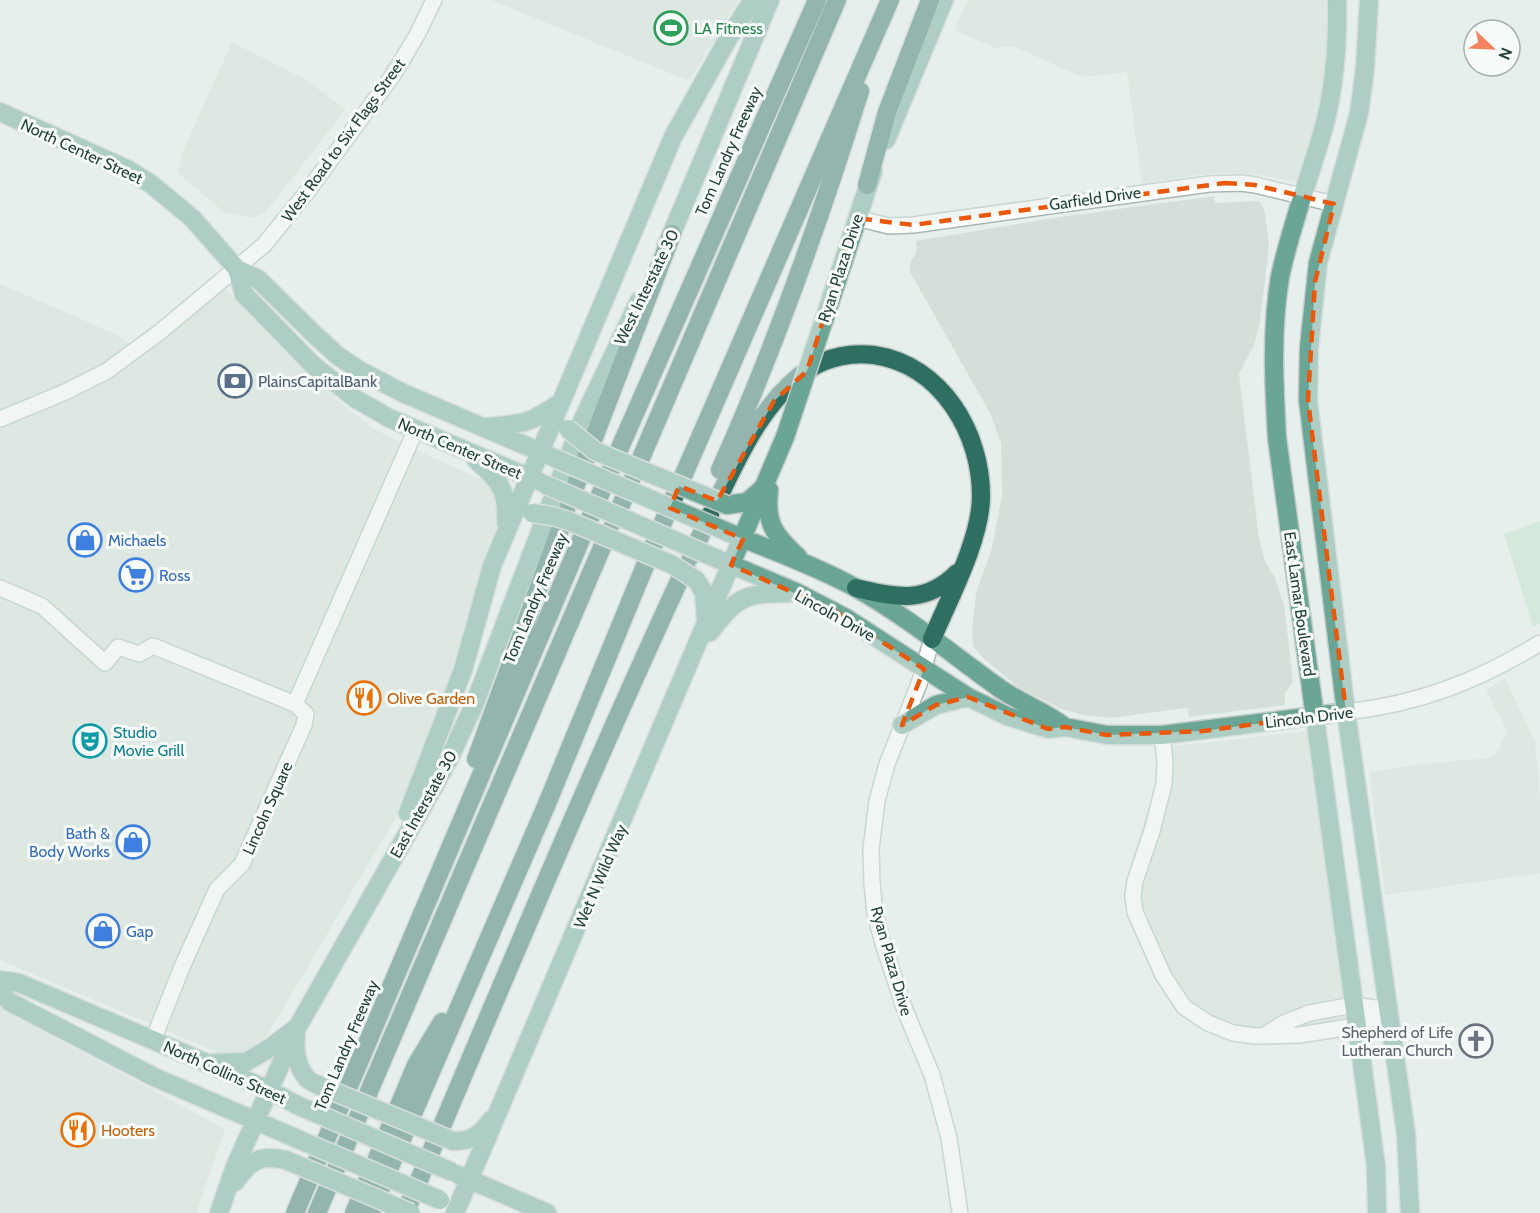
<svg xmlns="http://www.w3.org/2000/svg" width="1540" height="1213" font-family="Cabin,sans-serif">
<rect width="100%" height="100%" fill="#e6efeb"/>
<path fill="#d4dfda" d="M491,0H739L689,81Z
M968,0H1333L1326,81L1313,145L1300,180L1297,182L1259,175L1230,173L1197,175L1142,184L1127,72L1082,77L1013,46L995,48L954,30Z
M232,42L304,79L346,109L265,213L253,218L225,213L177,172L185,147Z
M1214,196L1215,203L1259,201L1264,209L1266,220L1269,246L1260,321L1254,345L1239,374L1259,539L1265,561L1275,578L1284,605L1293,682L1285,693V705L1189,717L1188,709L1185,708L1112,718L1083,715L1059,708L1018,687L983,658L973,646L972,631L976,593L992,548L1002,495L1001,443L990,413L910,272V263L917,250L916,241L1060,217Z
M0,284L122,337L138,353L221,285L342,404L376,430L416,450L488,482L499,500L503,522L441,741L249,1066L0,960Z
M1505,679L1535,741L1540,800V873L1385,895L1369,772L1431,763L1490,758L1500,747L1507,730L1486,690Z
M1309,731L1351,1032L1239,1038L1174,1005L1159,983L1132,929L1124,902L1132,860L1157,781L1159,754L1156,748Z
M0,1008L225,1129L196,1213H0Z"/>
<path fill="#bfe0c8" d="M1540,521V623L1533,627L1504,534Z"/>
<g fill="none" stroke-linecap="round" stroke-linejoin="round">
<defs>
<path id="minor" d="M856,218L889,226L913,225L1209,184L1241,183L1255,185L1334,204
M0,419L65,392L107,371L161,331L264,245L307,192L393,75L417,35L434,0
M0,588L42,606L105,663L118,647L139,654L153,646L295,704L306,714L304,725L242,864L217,889L182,967L153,1040
M932,639L919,684L887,764L877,801L871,849L872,883L875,914L884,947L905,1010L932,1075L949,1138L960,1213
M295,704L416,429
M1346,712C1419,704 1478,681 1540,643
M1162,735L1165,762L1164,784L1152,831L1135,881L1133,896L1135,912L1163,975L1184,1007L1208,1023L1233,1033L1256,1036L1299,1035L1356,1026L1389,1010
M1265,1035L1282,1024L1309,1013L1354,1005L1389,1010"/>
<path id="major" d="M1337,0C1338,41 1335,83 1325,123C1311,175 1291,224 1280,277C1271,330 1274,385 1277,438L1376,1166L1377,1213
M1369,0L1365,69L1359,113L1318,263L1309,348L1308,400L1346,712L1406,1134L1410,1213
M0,112L127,169L151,184L192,218L237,269L258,279L316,336L338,356L359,370L403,393L550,456
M886,140L944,0
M666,247L770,0
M237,269L244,294L313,365L356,399L389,418L538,481
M825,317L873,171
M487,427C524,424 531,423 561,402
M476,460C499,480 508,490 506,522
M769,490C765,523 774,535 798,557
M727,505L747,502L762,489
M718,528C762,547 815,565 856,588C908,617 954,656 1002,690C1023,704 1046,712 1065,727
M706,554L798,593L846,618L968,697L1007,716L1048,729L1065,727L1107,735H1162L1346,712
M696,580L704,592L706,620
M710,632C737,597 744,593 790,593
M902,725L936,705L968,697
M408,813L463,670L492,566L505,535L673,137L729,37L753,0
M0,980L19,983L209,1064L269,1090L297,1105
M0,992L10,1002L154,1077L293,1137
M296,1036C294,1049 297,1067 306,1077C308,1081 314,1083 318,1085
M213,1063L246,1062L270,1048L295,1029
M453,1141C471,1142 481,1134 491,1120
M459,1175L547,1213
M235,1182C250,1161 259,1154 286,1160
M219,1213L236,1164L297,1028L418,815L449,759L474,705L583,419L639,301
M455,1213L785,437"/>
<path id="highway" d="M867,185L887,112L930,0
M720,470C775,347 820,220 860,91
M635,472L837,0
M569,503L672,234
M715,505C738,457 763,400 809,369C828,357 852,352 874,355C942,365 982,434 981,498C980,541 949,599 932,639
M614,521L631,482
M691,556L710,515
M856,588C896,597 925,605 957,573
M476,759L566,513
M295,1213L622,443L817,0
M317,1213L609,531
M354,1213L416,1065L442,1022
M370,1213L546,806L661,527L890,0
M405,1213C497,997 587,779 686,566"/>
</defs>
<use href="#minor" stroke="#a8b8b2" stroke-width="18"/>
<use href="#major" stroke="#c2cac8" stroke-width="21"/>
<use href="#highway" stroke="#c2cac8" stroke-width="21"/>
<use href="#minor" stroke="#fff" stroke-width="15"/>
<use href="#major" stroke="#6aa596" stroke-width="18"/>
<use href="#highway" stroke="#2f6f62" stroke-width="18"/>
<defs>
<path id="major-bridge" d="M568,429L595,451L727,505
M785,437L825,317
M554,458L718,528
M544,484L706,554
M532,513L552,516L569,521L673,565L696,580
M318,1085L453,1141
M297,1105L452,1172
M293,1137L440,1200
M286,1160L411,1213"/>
</defs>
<use href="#major-bridge" stroke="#c2cac8" stroke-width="21" stroke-linecap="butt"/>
<use href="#major-bridge" stroke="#6aa596" stroke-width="18"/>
</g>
<path d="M0 0H1540V1213H0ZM1225,183L1255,185L1334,204L1315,282L1308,400L1346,712L1203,731L1107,735L1065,727L1048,729L968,697L936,705L902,725L924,669L833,610L731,565L743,539L670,508L679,486L717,501L774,401L807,371L856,218L913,225Z" fill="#e6efeb" fill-opacity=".55" fill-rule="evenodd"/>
<path fill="none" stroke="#e8590c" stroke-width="4.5" stroke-dasharray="12 8" stroke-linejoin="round" d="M1225,183L1255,185L1334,204L1315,282L1308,400L1346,712L1203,731L1107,735L1065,727L1048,729L968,697L936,705L902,725L924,669L833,610L731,565L743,539L670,508L679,486L717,501L774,401L807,371L856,218L913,225Z"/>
<defs>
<symbol id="stadium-ring" viewBox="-11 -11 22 22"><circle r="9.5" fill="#f7fbf9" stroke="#2e9e5b" stroke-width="1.5"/><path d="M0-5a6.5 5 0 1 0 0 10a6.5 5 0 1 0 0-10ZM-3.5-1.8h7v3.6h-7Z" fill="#2e9e5b"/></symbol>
<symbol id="bank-ring" viewBox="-11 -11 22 22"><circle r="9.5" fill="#f7fbf9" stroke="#5c6f8a" stroke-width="1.5"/><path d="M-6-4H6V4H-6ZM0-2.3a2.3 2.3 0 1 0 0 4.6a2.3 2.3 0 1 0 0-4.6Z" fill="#5c6f8a"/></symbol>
<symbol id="shop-ring" viewBox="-11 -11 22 22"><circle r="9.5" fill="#f7fbf9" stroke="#3f7fe0" stroke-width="1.5"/><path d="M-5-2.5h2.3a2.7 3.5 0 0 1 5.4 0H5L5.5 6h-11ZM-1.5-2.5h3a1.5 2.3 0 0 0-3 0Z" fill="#3f7fe0"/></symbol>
<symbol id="supermarket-ring" viewBox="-11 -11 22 22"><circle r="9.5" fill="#f7fbf9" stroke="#3f7fe0" stroke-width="1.5"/><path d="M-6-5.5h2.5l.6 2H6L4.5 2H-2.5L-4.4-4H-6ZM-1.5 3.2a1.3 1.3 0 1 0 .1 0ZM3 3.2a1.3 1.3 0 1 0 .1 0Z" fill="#3f7fe0"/></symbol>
<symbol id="restaurant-ring" viewBox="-11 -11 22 22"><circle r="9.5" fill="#f7fbf9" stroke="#e8710a" stroke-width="1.5"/><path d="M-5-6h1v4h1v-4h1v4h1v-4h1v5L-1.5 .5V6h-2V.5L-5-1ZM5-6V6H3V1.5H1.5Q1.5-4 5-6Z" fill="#e8710a"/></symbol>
<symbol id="theatre-ring" viewBox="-11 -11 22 22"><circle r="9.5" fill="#f7fbf9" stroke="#0f9aa8" stroke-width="1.5"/><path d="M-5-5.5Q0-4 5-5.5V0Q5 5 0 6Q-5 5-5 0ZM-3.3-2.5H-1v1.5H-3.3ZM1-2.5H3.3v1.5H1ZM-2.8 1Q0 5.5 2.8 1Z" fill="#0f9aa8"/></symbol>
<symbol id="church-ring" viewBox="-11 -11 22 22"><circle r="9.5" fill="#f7fbf9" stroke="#6b7280" stroke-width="1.5"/><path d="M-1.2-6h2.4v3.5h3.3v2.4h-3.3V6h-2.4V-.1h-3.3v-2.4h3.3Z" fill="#6b7280"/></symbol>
</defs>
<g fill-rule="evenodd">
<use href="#stadium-ring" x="652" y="9" width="38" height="38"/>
<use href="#bank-ring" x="216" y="362" width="38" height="38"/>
<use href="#shop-ring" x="66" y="521" width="38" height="38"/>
<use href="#supermarket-ring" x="117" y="556" width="38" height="38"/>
<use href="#restaurant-ring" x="345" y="679" width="38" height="38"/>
<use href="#theatre-ring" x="71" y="722" width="38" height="38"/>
<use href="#shop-ring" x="114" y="823" width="38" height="38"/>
<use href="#shop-ring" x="84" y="912" width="38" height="38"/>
<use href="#church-ring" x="1457" y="1022" width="38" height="38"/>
<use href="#restaurant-ring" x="59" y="1111" width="38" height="38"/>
</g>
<g text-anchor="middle" stroke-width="6" stroke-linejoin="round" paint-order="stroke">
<g font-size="16" fill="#27864d" stroke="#f7fbf9" text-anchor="start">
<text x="694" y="34">LA Fitness</text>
</g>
<g font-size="16" fill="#24423a" stroke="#f7fbf9">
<text transform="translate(343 140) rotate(-54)" y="6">West Road to Six Flags Street</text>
<text transform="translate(82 151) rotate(25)" y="6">North Center Street</text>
<text transform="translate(728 151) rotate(-66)" y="6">Tom Landry Freeway</text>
<text transform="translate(1095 198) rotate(-8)" y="6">Garfield Drive</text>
<text transform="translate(840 268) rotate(-72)" y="6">Ryan Plaza Drive</text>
<text transform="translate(646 287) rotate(-64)" y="6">West Interstate 30</text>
<text transform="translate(460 448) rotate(23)" y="6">North Center Street</text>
<text transform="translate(535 598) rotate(-67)" y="6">Tom Landry Freeway</text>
<text transform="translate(1300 604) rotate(82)" y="6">East Lamar Boulevard</text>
<text transform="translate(835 615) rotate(29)" y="6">Lincoln Drive</text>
<text transform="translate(1309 717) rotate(-7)" y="6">Lincoln Drive</text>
<text transform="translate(423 804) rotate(-61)" y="6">East Interstate 30</text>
<text transform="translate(267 808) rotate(-66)" y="6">Lincoln Square</text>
<text transform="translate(600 876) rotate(-67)" y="6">Wet N Wild Way</text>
<text transform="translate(892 961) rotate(74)" y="6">Ryan Plaza Drive</text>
<text transform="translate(346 1045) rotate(-67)" y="6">Tom Landry Freeway</text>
<text transform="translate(225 1072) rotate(24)" y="6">North Collins Street</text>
</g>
<g font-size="16" fill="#4e5e75" stroke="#f7fbf9" text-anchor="start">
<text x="258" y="387">PlainsCapitalBank</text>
</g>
<g font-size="16" fill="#366cbe" stroke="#f7fbf9" text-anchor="start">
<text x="108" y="546">Michaels</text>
<text x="159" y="581">Ross</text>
<text x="110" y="839" text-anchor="end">Bath &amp;<tspan x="110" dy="18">Body Works</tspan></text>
<text x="126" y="937">Gap</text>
</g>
<g font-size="16" fill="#c56008" stroke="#f7fbf9" text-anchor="start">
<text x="387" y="704">Olive Garden</text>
<text x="101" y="1136">Hooters</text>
</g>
<g font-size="16" fill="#0d838f" stroke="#f7fbf9" text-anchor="start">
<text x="113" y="738">Studio<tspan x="113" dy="18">Movie Grill</tspan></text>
</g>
<g font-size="16" fill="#5b616d" stroke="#f7fbf9" text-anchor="end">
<text x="1453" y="1038">Shepherd of Life<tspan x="1453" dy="18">Lutheran Church</tspan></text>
</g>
</g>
<g transform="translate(1492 48) rotate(113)"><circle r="28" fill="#f7fbf9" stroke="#a3b1ad" stroke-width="1.5"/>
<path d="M0-4.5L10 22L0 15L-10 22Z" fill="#f4845f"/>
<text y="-9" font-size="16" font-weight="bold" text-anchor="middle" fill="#24423a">N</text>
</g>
</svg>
